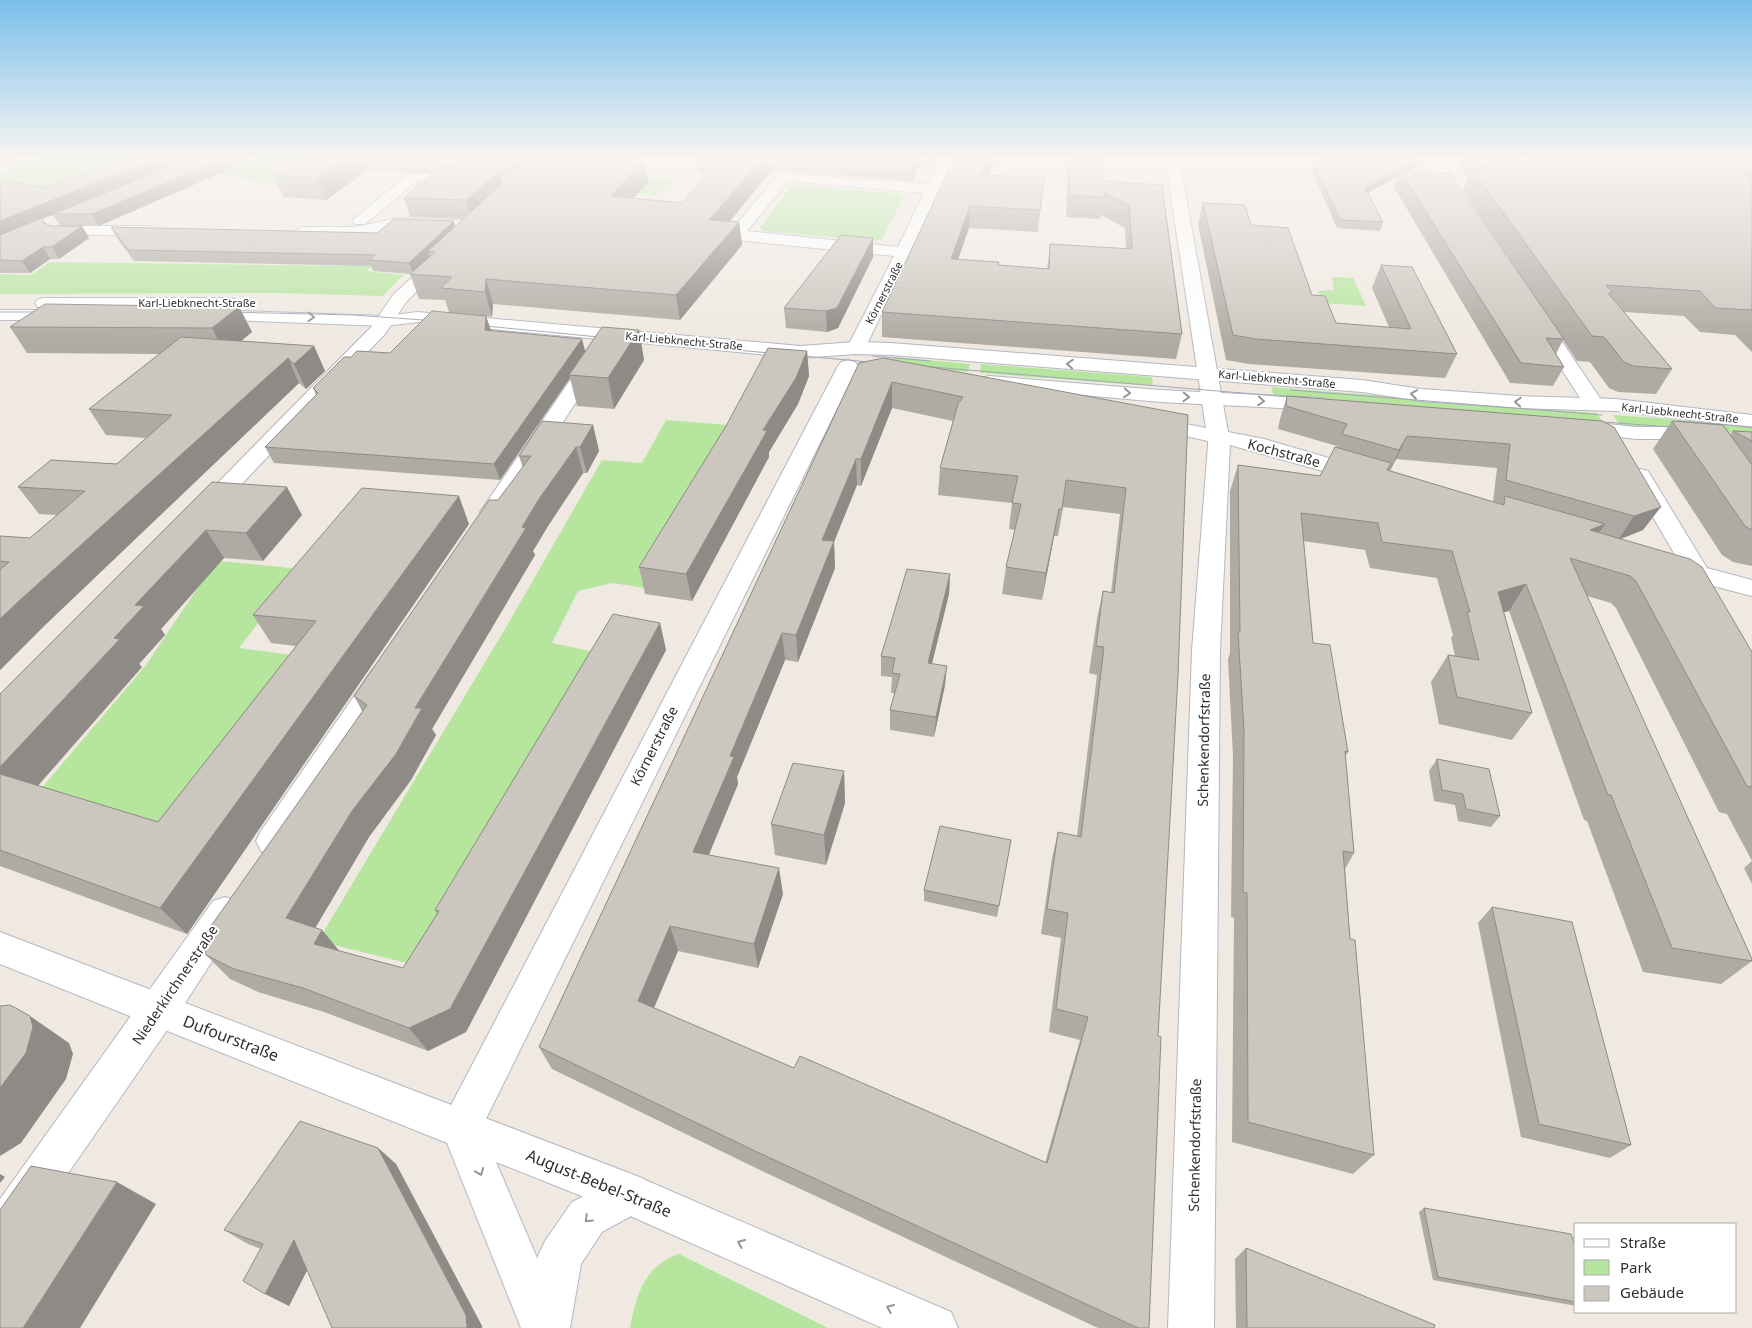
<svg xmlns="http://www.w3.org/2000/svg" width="1752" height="1328" font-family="'Noto Sans',sans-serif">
<rect width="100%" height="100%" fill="#efe9e1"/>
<path fill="#b6e59e" d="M41,157H193L0,220V172Z
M261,157H327L297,166L256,159Z
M249,160L324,174L298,189L219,174Z
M581,175L674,180L657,195L596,191Z
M800,185L900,194L904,197L882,239L874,241L764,231L760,228L791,186Z
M395,227L394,245L367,271L404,275L382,296L277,293L0,294V274L31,275L50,262L340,266L372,232Z
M1332,277L1353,278L1366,306L1323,303L1318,291L1334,290Z
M894,357L970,364L968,372L891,365Z
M981,364L1152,377L1153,386L980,373Z
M1271,387L1597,413L1603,423L1274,397Z
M1613,415L1752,425V435L1620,425Z
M666,420L740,426L646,588L612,583L578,591L552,643L609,655L427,968L318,941L508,624L602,460L642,463Z
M221,561L300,569L239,648L318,658L184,839L35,796L146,665L199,586Z
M679,1254L828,1328H630C636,1295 645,1265 679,1254Z"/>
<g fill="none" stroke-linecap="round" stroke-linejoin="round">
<defs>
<path id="minor" d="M941,157H955L912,252L863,352H849L847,348L894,256L736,240L728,235L779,173L928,184ZM788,181L924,193L898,247L747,231Z
M1165,157H1179L1228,432L1264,439L1370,470L1373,475L1370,480L1362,482L1230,445L1220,651L1214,1328H1168L1192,651L1208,445V441L1144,427L1141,423L1144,419L1151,417L1206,428Z
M1425,157H1439L1469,204L1467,207H1457Z
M414,173L521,179L528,183L521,187L417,181L365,224H355L352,221L355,218L409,174Z
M398,218L474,221L482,226L474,231L398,228L355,237H301L293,232L301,227H355Z
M59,226H150L158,231L150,236L53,234L51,231L53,228Z
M441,254L449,259L406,302L385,334L213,514L205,516L197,514L193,509L197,504L372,326L393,295L435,256Z
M1538,314L1544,315L1604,404L1601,408L1594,410L1587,408L1584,404L1529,319L1532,315Z
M593,355L600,357L603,361L504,512L500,517L492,519L484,517L480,512L586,357Z
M848,360L855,362L858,366L475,1141L461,1147L447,1141L441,1127L447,1113L838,366L841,362Z
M1640,469L1648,471L1651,476L1707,568L1752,580V596L1713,586L1703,589L1694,587L1689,579L1662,572L1659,566L1662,560L1671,558L1678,560L1629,476L1632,471Z
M382,667L392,670L396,677L283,851L272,855L261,851L256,841L261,831L372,670Z
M225,897L237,901L242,912L237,923L172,1023L15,1250L0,1257V1199L213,901Z
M629,1173L644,1179L650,1194L644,1209L602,1232L581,1264L570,1328H524L538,1256L545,1241L572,1202Z"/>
<path id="tertiary" d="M1439,157H1503L1507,160L1500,164L1446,161Z"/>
<path id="secondary" d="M44,298H228L234,299L237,303L234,307L228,308L38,307L35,303L38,299Z
M0,310H66L72,311L75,315L72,319L66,320H0Z
M206,310L385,316L418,312L800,346L856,342L891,343L1362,380L1421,389L1519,396L1616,399L1752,415V427L1616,411L1519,408L1421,401L1362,392L891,355L856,354L800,358L418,322L385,326L200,319L197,315L200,311Z
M989,376L1160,390L1322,398L1329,400L1332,404L1329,408L1322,410L1160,402L982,386L979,382L982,378Z
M1579,421L1636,427H1701L1708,429L1712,433L1708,437L1701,439H1636L1572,431L1568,427L1572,423Z
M0,932L629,1173L951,1312L958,1328H882L619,1211L496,1162L567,1328H521L447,1143L0,964Z"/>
</defs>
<use href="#minor" stroke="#b4b7c1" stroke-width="2"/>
<use href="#tertiary" stroke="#b4b7c1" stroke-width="2"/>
<use href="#secondary" stroke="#b4b7c1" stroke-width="2"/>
<use href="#minor" fill="#fff" fill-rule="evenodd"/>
<use href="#tertiary" fill="#fff" fill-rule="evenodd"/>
<use href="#secondary" fill="#fff" fill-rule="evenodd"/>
<path stroke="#a3a6b8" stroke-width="1" d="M0,312H47
M227,312L353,315L437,321
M475,325L609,338
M626,340L880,363
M872,356L930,361
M920,366L1301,398
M1291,390L1602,415
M1590,421L1683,428
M1677,421L1752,427"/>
</g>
<path fill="#afaba4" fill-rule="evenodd" d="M130,157L99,226H82L89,238L59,259H50L30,273H0V180L45,188ZM53,215L60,226H51L45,223L42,219Z
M308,157H602L601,158L645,160L648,182L633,198L682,203L709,174L698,173L696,157H940L936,162L925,157L912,181L772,170L730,221L739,222L742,245L680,320L493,304L492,317L486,316L491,331L585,351L639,330L644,360L614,409L577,406L570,378L500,480L274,463L265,447L316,395L313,388L351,357L390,353L449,312L445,300L419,299L410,274H411L373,271L371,266L134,261L117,238L111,227L377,233L456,226L464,219L410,217L404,198L433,173L368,170L326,200L283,197L274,175ZM501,175L510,176L503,182Z
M952,157H995L988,175L1044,178L1038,232L969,228L958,259L999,265L1047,269L1050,244L1126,249L1125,228L1101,215L1100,219L1066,217L1068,157H1102L1103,181L1162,185L1182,334L1176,359L882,337V312L952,165Z
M1321,157L1420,158L1417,166L1408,171L1531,291L1463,190L1468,179L1459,165L1462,157H1752V352L1735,335L1700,332L1684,316L1624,312L1672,369L1656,394L1618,392L1609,388L1590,362L1577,361L1563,340L1556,354L1564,367L1553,386L1510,383L1394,187L1398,176L1368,193L1383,222L1380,231L1337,228L1312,171L1314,163H1320L1319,161Z
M1203,203L1251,225L1336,323L1389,327L1372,288L1381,265L1457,354L1445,378L1249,364L1226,360L1198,224Z
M873,257L838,328L827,332L786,328L784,308Z
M239,307L252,332L241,341L314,346L325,371L306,389L299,383L42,628L0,670V536L30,538L57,515L39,514L18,487L117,464L146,438L106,435L89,409L160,354L27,353L10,327Z
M807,351L809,376L798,404L769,452V457L692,601L645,594L639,567Z
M859,363L1188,415L1158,1036L1149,1328H1098L760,1170L552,1069L539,1047ZM892,408L953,421L940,468L938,495L1012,503L1009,529L1015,530L1006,567L1002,594L1042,600L1054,536H1058L1063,507L1120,514L1111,593L1103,591L1097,619L1089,673L1097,675L1077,836L1058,832L1052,858L1041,934L1061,938L1049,1032L1080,1040L1045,1163L794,1068L654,1008L678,951L758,968L783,894L709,855L738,784L737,777L785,660L798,662L835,568L834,541L857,485L861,486Z
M1287,396L1602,421L1643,530L1620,539L1752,652V884L1744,868L1752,861L1727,814L1719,812L1616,608L1611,603L1587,596L1752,959V961L1721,984L1643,972L1587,821L1584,820L1509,611L1503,612L1532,713L1512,740L1439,724L1431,682L1448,655L1455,656L1451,638L1453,635L1437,578L1370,568L1365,550L1303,541L1313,643L1348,752L1345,756L1354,853L1345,869L1350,939L1374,1155L1353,1174L1232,1142L1234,918L1231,917L1233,756L1228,659L1230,653V491L1238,465L1320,476L1337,446L1278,429L1280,419ZM1396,459L1497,468L1493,502L1390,471Z
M1672,421L1730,435L1733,431L1752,432V566L1733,562L1722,555L1653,449Z
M593,425L599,451L587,473H583L548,526L533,551L535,555L432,729L436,735L411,780L369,837L315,928L322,930L339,951L403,968L437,914L435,910L660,623L666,650L466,1032L428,1051L324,1012L258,992L230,979L206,955L362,711L354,696L523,468L519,456Z
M212,482L302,515L263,561L224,558L161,629L165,635L139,664L142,667L38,786L158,822L296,646L271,643L253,615L469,524L187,934L0,866V694Z
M950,574L949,594L932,664L945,685L934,737L890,730V710L895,693H891L892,677L881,676V656Z
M1437,759L1500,816L1491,827L1458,821L1455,805L1434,801L1429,771Z
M844,771L845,803L826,865L775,855L771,824Z
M1011,840L997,917L924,901V890Z
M1492,907L1631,1145L1610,1158L1521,1137L1478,923Z
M378,1148L396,1164L482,1326L307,1270L289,1306L261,1249L248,1244L224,1230Z
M1424,1208L1576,1248V1306L1433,1280L1419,1212Z
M1246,1248L1434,1328H1236L1235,1259Z"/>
<path fill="#8e8b86" d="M0,157H17L18,158L0,165Z
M161,157H194L42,219L49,230L0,236V221Z
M227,157H258L99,226L92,214Z
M349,157H363L368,170L326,200L317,178Z
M511,157H538L516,176Z
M764,157H771L772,170L712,243L709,220Z
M914,157H925L912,181L913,159Z
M937,157H940L936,162Z
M988,157H995L979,197L981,175Z
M1420,158L1417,166L1403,174L1400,171L1398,176L1363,196L1365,188Z
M645,160L648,182L615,219L611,196Z
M500,171L504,189L471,219L466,200Z
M970,206L969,228L950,282L951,259Z
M454,221L457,232L435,252L428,251L430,257L413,274L409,263Z
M739,222L742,245L680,320L676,295Z
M82,226L89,238L59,259L52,247Z
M873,238V257L838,328L827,332L826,311Z
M43,247L50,259L30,273L22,261Z
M486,279L493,304L492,317L485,292Z
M239,307L252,332L225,354L212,328Z
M486,316L491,331L485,330Z
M639,330L644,360L614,409L608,378Z
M582,339L586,354L569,375L570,378L500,480L494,464Z
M314,346L325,371L306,389L294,364Z
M807,351L809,376L798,404L769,452V457L692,601L686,574Z
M288,358L299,383L42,628L0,670V619L19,601Z
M892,382V408L861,486V459Z
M593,425L599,451L587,473L580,447Z
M1407,436L1396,459L1388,473L1399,450Z
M576,447L583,473L548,526L533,551L535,555L432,729L436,735L411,780L369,837L307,942L286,918L415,708L539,499Z
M856,459L857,485L824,567L822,540Z
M287,487L302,515L263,561L246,533Z
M459,496L469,524L187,934L160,908Z
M1661,507L1643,530L1618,540L1634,516Z
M1059,509L1054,536L1042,600L1046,573Z
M1605,524L1587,551L1590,530Z
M206,530L224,558L161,629L165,635L139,664L142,667L25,800L0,777V767L114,638L135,605Z
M834,541L835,568L798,662L796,635Z
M950,574L949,594L927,683L928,663Z
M1526,584L1509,611L1481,619L1498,592Z
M660,623L666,650L466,1032L428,1051L409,1028Z
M782,633L785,660L737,777L738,784L699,878L693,852L730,756Z
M947,666L945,685L934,737L936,717Z
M844,771L845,803L826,865L824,835Z
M779,868L783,894L758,968L754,944Z
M670,926L678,951L647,1024L638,1001Z
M322,930L342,954L314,944Z
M30,1016L69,1043L73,1054L66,1079L21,1143L0,1156V1088Z
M378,1148L396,1164L482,1326V1328H467Z
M0,1174L5,1177L0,1183Z
M117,1182L156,1204L80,1328H23Z
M294,1240L316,1253L289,1306L265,1294Z"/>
<path fill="#cbc7bf" stroke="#8e8b86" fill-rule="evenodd" d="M130,157H161L0,221V180L45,188Z
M194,157H227L92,214H53Z
M308,157H349L317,178L274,175Z
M531,157H579L645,160L611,196L682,203L724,157H764L709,220L739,222L676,295L486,279L485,292L441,288L452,277L410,274L435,252L428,251Z
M876,157H914L913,159Z
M955,157H988L981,175L1044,178L1040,210L970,206L951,259L999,262L998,265L1049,269L1050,244L1132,249L1129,205L1104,193V197L1069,195L1070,157H1102L1103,181L1162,185L1182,334L882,312Z
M1323,157H1388L1420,158L1365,188L1383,222L1340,220L1314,163H1326Z
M1476,157H1722L1752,181V310L1715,308L1700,291L1606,285L1613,293H1608L1672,369L1633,366L1624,362L1604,337L1592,336L1472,169H1485Z
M1744,157H1752V163Z
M440,167L500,171L466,200L404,198Z
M1400,171L1450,173L1564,339L1546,338L1564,367L1521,363Z
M1203,203L1245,205L1251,225L1288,228L1312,295L1325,296L1336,323L1411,329L1381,265L1412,267L1457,354L1256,339L1233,335Z
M42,218L44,223L51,226H82L52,247H43L22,261L0,260V235Z
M394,219L454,221L409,263L369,260L375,255L128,250L111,227L377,233Z
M841,235L873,238L837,308L826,311L784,308Z
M45,304L239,307L212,328L10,327Z
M432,311L486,316L485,330L582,339L494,464L265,447L318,393L313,388L344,357H351L357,351L390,353Z
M602,327L639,330L608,378L569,375Z
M181,337L314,346L294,364L288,358L19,601L0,619V570L9,562L0,561V536L30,538L85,491L18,487L51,460L117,464L172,415L89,409Z
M768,348L807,351L796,378L763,430L767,431L686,574L639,567L726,426Z
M883,358L1188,415L1178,675L1158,1036L1161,1037L1149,1328H1138L755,1151L539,1047L859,363ZM892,382L963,397L958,404L940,468L1018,476L1012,503L1021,504L1006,567L1046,573L1059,509H1062L1066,480L1126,488L1114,593L1103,591L1096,646L1104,647L1081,837L1058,832L1047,909L1068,913L1056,1009L1088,1017L1047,1163L800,1056L794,1068L638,1001L670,926L754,944L779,868L693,852L734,757L730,756L782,633L796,635L834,541L822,540L856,459H861Z
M1287,396L1602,421L1614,427L1661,507L1634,516L1506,480L1510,444L1407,436L1399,450L1342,434L1347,424L1286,406Z
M542,421L593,425L580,447H576L539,499L522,527L526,528L415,708H422L396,754L352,811L286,918L322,930L314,944L403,968L439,911L435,910L613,614L660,623L450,1009L409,1028L303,988L234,969L206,955L204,936L367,705L354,696L489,500H498L531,456H519Z
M1672,421L1723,425L1752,465V530L1745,526Z
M1733,431L1752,432V441Z
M1335,447L1391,463L1387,470L1504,505L1505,496L1605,524L1590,530L1690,559L1702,567L1752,652V787L1747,786L1636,581L1630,576L1570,558L1752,959V961L1672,948L1611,795H1608L1526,584L1498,592L1532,713L1457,697L1448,655L1479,660L1467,612H1470L1452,551L1382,542L1378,523L1301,513L1313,643L1330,645L1348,752L1345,751L1354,853L1343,851L1350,939L1355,940L1374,1155L1248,1122L1247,893L1243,892L1244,730L1238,632H1240L1238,465L1320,476Z
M212,482L287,487L246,533L206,530L135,605L144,606L114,638L120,639L0,767V694Z
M362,488L459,496L160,908L0,850V774L158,822L316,621L253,615Z
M907,569L950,574L928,663L947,666L936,717L890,710L900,674L892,673L895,658L881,656Z
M1437,759L1489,769L1500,816L1466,809L1463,794L1442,790Z
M793,763L844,771L824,835L771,824Z
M940,826L1011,840L999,906L924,890Z
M1492,907L1572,922L1631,1145L1539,1124Z
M10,1005L30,1016L33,1027L26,1053L0,1088V1006Z
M300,1121L378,1148L466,1315L467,1328H332L294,1240L265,1294L243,1281L263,1244L224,1230Z
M31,1166L117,1182L23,1328H0V1210Z
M1424,1208L1571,1234L1576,1248V1302L1438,1277Z
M1246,1248L1435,1325L1434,1328H1247Z"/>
<defs><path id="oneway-chevron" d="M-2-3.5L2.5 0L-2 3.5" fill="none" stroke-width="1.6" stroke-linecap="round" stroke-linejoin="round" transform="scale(1.25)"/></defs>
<g stroke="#969696">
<use href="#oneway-chevron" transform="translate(311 317) rotate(3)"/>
<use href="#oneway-chevron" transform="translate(1070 364) rotate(-176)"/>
<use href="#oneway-chevron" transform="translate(1127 393) rotate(5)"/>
<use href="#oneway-chevron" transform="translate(1414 394) rotate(-172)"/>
<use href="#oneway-chevron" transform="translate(1186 397) rotate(2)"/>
<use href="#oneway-chevron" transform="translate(1261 401) rotate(4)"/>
<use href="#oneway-chevron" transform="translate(1518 402) rotate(-177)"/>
<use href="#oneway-chevron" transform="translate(480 1172) rotate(68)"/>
<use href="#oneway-chevron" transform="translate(588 1219) rotate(136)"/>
<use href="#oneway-chevron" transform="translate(741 1243) rotate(-156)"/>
<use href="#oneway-chevron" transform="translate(890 1308) rotate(-157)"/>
</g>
<linearGradient id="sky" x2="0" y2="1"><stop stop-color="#7abfeb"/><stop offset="0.46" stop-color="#f8f5f2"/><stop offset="1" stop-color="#f8f5f2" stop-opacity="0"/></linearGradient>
<rect width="1752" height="343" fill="url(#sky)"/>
<g text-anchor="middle" stroke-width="4" stroke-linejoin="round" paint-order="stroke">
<g font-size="11" fill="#2e2e2e" stroke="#fff">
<text transform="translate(884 293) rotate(-63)" y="4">Körnerstraße</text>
<text x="197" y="307">Karl-Liebknecht-Straße</text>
<text transform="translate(684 341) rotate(5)" y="4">Karl-Liebknecht-Straße</text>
<text transform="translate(1277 379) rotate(5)" y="4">Karl-Liebknecht-Straße</text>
<text transform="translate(1680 413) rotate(6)" y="4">Karl-Liebknecht-Straße</text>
</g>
<g font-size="14" fill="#2e2e2e" stroke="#fff">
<text transform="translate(1284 453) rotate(15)" y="5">Kochstraße</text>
<text transform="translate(1204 740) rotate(-89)" y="5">Schenkendorfstraße</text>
<text transform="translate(654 746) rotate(-63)" y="5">Körnerstraße</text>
<text transform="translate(175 985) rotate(-56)" y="5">Niederkirchnerstraße</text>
<text transform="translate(1195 1145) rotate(-89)" y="5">Schenkendorfstraße</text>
</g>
<g font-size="16" fill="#2e2e2e" stroke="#fff">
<text transform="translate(231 1038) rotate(21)" y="6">Dufourstraße</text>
<text transform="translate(599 1183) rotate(22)" y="6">August-Bebel-Straße</text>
</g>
</g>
<rect x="1574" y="1223" width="162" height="90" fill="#ffffff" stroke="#ababab"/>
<rect x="1584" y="1239" width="25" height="8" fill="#ffffff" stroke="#ababab"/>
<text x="1620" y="1248" font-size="15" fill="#2e2e2e">Straße</text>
<rect x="1584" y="1260" width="25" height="15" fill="#b6e59e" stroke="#ababab"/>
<text x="1620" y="1273" font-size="15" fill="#2e2e2e">Park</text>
<rect x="1584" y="1286" width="25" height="15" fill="#cbc7bf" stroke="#ababab"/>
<text x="1620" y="1298" font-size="15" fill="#2e2e2e">Gebäude</text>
</svg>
